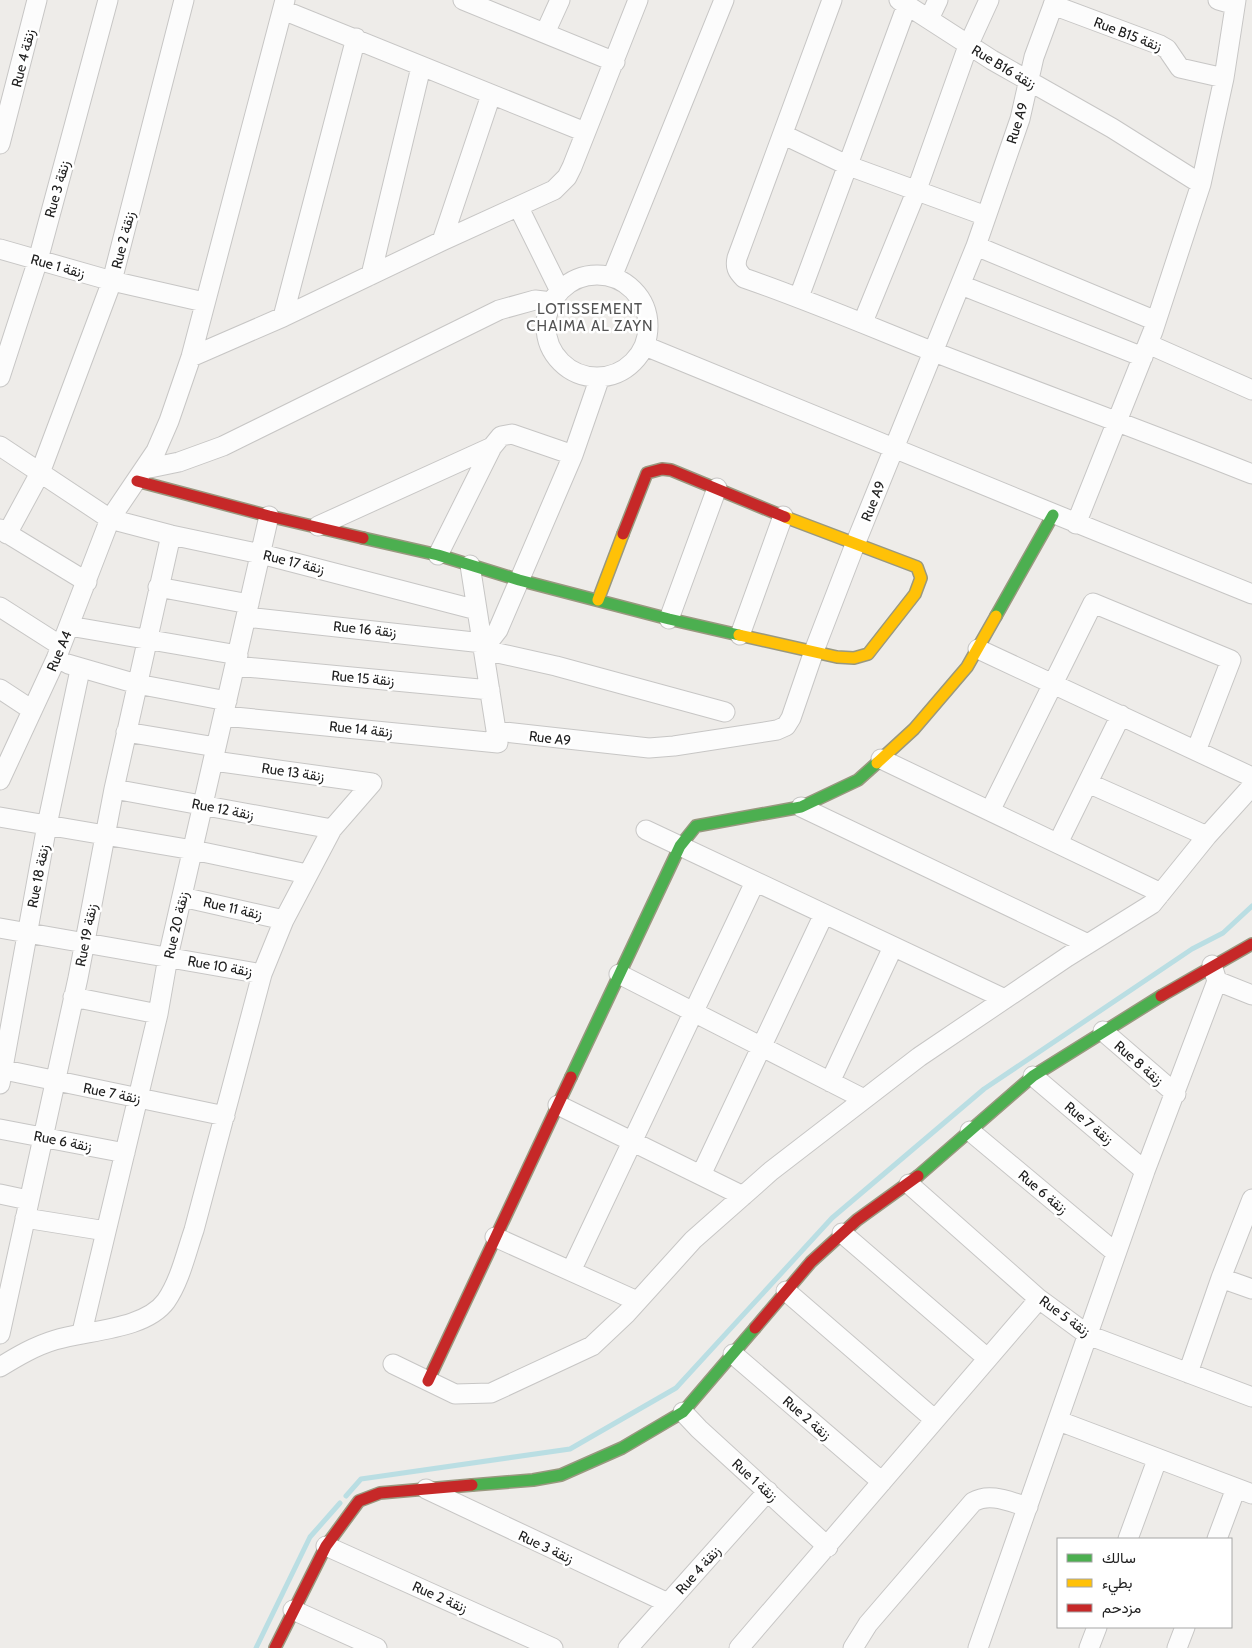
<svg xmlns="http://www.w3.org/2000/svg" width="1252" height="1648" font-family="Cabin,Vazirmatn,sans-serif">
<rect width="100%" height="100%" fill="#eeece9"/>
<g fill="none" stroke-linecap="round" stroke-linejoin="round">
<path stroke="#badee3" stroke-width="5" d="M346,1496L361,1479L570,1449L676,1388L832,1218L984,1089L1192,949L1223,933L1252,906
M256,1648L310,1537L340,1503"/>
<defs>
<path id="street" d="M463,0L615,62
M832,0L737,258C735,267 737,271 744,278C808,300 871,327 934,352C1040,393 1147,432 1252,474
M899,0L992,60L1112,128L1201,184L1153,331L1076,524
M1218,0L1235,5
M1053,5L1160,45L1167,49L1180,68L1224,78
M283,10L585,132
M929,19L938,0
M545,33L560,0
M784,135L849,166L986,216
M0,144L37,0
M1201,184L1224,78L1236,0
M519,208L560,291
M442,241L491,95
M976,246L1156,321
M0,249L112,281L204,302
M371,275L421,67
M546 326a51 51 0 1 1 102 0a51 51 0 1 1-102 0Z
M612,277L724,0
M961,285L1143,357
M799,297L907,5
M283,317L356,38
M863,322L916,192L968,46L989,0
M1148,344L1252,390
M645,346C847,428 1049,513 1252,594
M191,357L283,317L442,241L554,190L567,177L572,167L638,0
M0,377L38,260L108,0
M0,446L110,519L171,535L261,554L477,610
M492,447L501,436L512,434L573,455
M145,469L179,462L223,446L499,310L535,300L552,302
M318,526L492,447L438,555
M0,529L87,582
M7,534L40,473L112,281L184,0
M158,587L249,604
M0,607L61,646
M246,617L483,643L491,639L498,630L573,455L600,377
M669,619L717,488
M69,626L238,655
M740,635L783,516
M978,649L1252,777
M484,650L556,666L725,712
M68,664L137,684L227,701
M235,666L490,690
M0,689L32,710
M224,716L498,743L470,565
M496,731L649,748L674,746L777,730L786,726L791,718L814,651L856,542L976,246L1020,119L1034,57L1055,0
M126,732L216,747
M881,759L1161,893
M214,761L372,783
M0,780L56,659L110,519L156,451L169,421L191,357L285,0
M1088,783L1207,836
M114,789L332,829
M801,807L1088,944
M990,811L1093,603L1231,660L1196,751
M0,817L193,850L307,874
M646,830L1005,999
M1058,843L1121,715
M182,897L284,920
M0,928L262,974
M619,974L864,1099
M1217,981L1252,995
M73,997L158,1014
M1103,1031L1176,1094
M0,1069L225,1116
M1033,1076L1145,1171
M830,1082L893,947
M0,1084L47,825L80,670
M558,1105L743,1196
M0,1129L125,1153
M970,1131L1116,1253
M701,1175L824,914
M909,1184L1039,1299L1088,1335L1252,1397
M0,1194L28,1200
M25,1218L106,1231
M842,1233L987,1358
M495,1237L637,1301
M571,1271L755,882
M1221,1278L1252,1289
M786,1291L934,1419
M82,1332L158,1014L168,957L269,516
M0,1334L78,978L114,789L171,535
M733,1354L882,1482
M393,1364L455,1394L491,1393L592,1346L627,1313L693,1240L771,1171L919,1057L1067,957L1152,904L1207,836L1252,786
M0,1367C18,1356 35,1346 55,1340C87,1330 145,1330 166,1301C180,1281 186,1253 194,1230L262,974L284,920L332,829L372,783
M1188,1373L1221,1278L1252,1199
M683,1412L699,1429L828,1547
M1059,1421L1252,1494
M426,1489L668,1603
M1128,1539L1157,1460
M1217,1539L1236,1488
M326,1546L553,1648
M293,1610L377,1648
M628,1648L768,1491
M739,1648L1039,1299
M853,1648L868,1624L973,1502C990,1492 1010,1502 1028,1507
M978,1648L1145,1171L1217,981L1212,965
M1089,1648L1097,1627
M1177,1648L1185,1627"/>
<path id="fast" d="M363,538L438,555L519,580L669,619L739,635
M996,616L1053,515
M571,1077L680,846L696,826L801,807L858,780L877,763
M918,1176L1033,1076L1161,996
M472,1485L533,1480L561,1475L622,1448L683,1412L755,1328"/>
<path id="slow" d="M598,600L623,534
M739,635L837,657L854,658L868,654L915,594L921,578L917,567L785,517
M877,763L914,729L967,667L996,616"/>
<path id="jam" d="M137,481L269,516L363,538
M623,534L647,473L662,469L671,470L785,517
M1161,996L1252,944
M755,1328L811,1262L857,1220L918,1176
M428,1381L571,1077
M275,1648L326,1546L359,1501L380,1493L472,1485"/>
</defs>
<use href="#street" stroke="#c7c6c5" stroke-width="21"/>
<use href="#fast" stroke="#99987f" stroke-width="14"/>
<use href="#slow" stroke="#99987f" stroke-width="14"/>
<use href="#jam" stroke="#99987f" stroke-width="14"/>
<use href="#street" stroke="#fcfcfc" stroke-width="19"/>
<use href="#fast" stroke="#4caf50" stroke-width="11"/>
<use href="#slow" stroke="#ffc107" stroke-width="11"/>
<use href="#jam" stroke="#c62828" stroke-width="11"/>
</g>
<g text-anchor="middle" stroke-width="5" stroke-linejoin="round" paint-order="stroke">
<g font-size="14" fill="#202020" stroke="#fff">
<text transform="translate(1128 34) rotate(21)" y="5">Rue B15 زنقة</text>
<text transform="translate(23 58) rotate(-76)" y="5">Rue 4 زنقة</text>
<text transform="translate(1004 67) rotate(31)" y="5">Rue B16 زنقة</text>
<text transform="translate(1017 123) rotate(-73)" y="5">Rue A9</text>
<text transform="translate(57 189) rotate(-74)" y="5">Rue 3 زنقة</text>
<text transform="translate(123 240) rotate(-76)" y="5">Rue 2 زنقة</text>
<text transform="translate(58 266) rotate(16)" y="5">Rue 1 زنقة</text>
<text transform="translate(873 501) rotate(-68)" y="5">Rue A9</text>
<text transform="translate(294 562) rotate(14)" y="5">Rue 17 زنقة</text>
<text transform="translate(365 629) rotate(6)" y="5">Rue 16 زنقة</text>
<text transform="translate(59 651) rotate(-67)" y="5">Rue A4</text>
<text transform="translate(363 678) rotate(5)" y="5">Rue 15 زنقة</text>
<text transform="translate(361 729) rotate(6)" y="5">Rue 14 زنقة</text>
<text transform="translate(550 738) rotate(7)" y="5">Rue A9</text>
<text transform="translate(293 772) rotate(8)" y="5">Rue 13 زنقة</text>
<text transform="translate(223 809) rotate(11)" y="5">Rue 12 زنقة</text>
<text transform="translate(38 876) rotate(-79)" y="5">Rue 18 زنقة</text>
<text transform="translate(233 908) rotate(13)" y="5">Rue 11 زنقة</text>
<text transform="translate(176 925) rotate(-77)" y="5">Rue 20 زنقة</text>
<text transform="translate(86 935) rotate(-79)" y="5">Rue 19 زنقة</text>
<text transform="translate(220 966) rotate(10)" y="5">Rue 10 زنقة</text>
<text transform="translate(1139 1063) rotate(41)" y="5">Rue 8 زنقة</text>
<text transform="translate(112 1093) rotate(11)" y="5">Rue 7 زنقة</text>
<text transform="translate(1089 1123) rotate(40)" y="5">Rue 7 زنقة</text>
<text transform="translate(63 1141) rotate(11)" y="5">Rue 6 زنقة</text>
<text transform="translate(1043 1192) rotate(40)" y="5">Rue 6 زنقة</text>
<text transform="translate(1065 1316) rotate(36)" y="5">Rue 5 زنقة</text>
<text transform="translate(807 1418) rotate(41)" y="5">Rue 2 زنقة</text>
<text transform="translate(755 1480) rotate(42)" y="5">Rue 1 زنقة</text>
<text transform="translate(546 1547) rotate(25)" y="5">Rue 3 زنقة</text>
<text transform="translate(698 1570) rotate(-48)" y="5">Rue 4 زنقة</text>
<text transform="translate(440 1597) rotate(24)" y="5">Rue 2 زنقة</text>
</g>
<g font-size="15" letter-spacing="1" fill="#535353" stroke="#fff">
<text x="590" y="314">LOTISSEMENT<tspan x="590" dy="17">CHAIMA AL ZAYN</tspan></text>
</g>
</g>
<rect x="1057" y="1538" width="175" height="90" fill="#ffffff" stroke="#a6a6a6"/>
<rect x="1067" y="1554" width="25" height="8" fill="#4caf50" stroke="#a6a6a6"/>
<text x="1102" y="1563" font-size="15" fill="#202020">سالك</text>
<rect x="1067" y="1579" width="25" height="8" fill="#ffc107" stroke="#a6a6a6"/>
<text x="1102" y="1588" font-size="15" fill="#202020">بطيء</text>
<rect x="1067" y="1604" width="25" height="8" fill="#c62828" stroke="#a6a6a6"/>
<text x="1102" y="1613" font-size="15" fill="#202020">مزدحم</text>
</svg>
